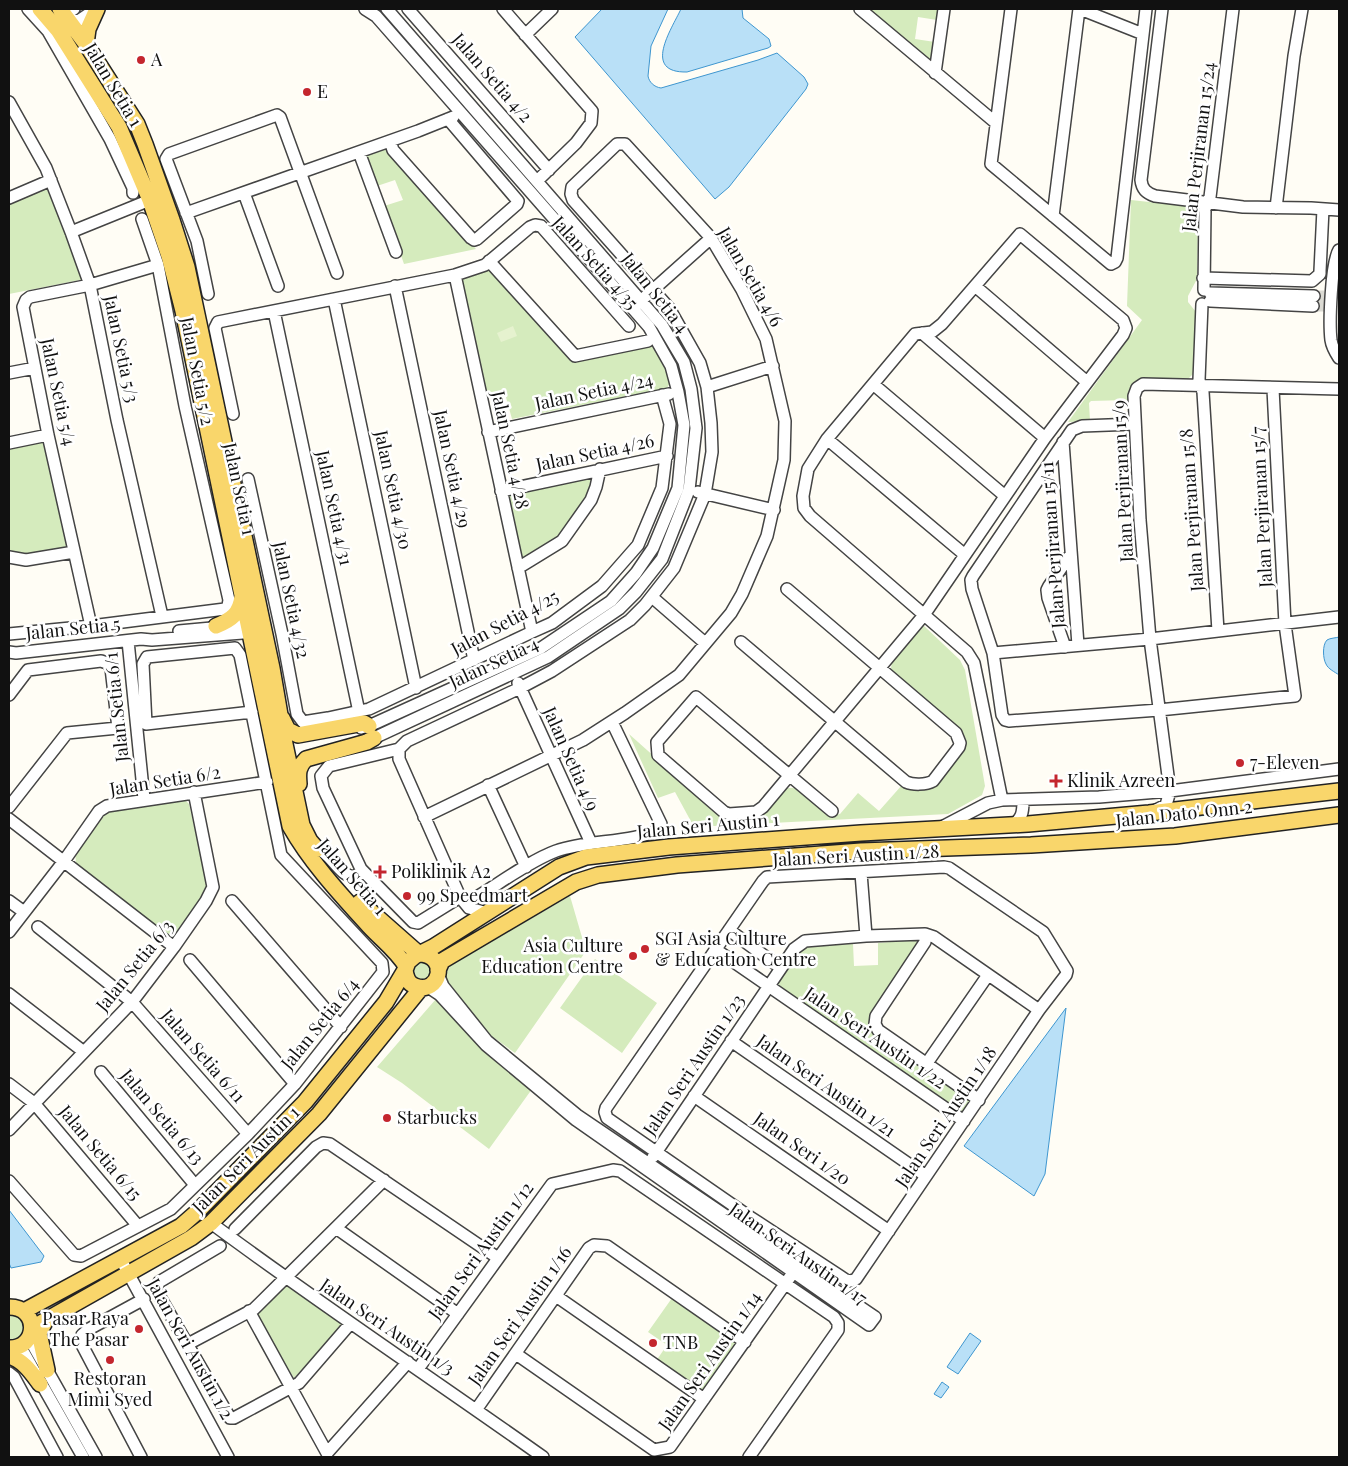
<svg xmlns="http://www.w3.org/2000/svg" width="1348" height="1466" font-family="'Playfair Display',serif">
<rect width="100%" height="100%" fill="#fffdf5"/>
<path fill="#d5ebbd" d="M867,9H939L937,20L918,17L915,39L935,42L931,61L929,62Z
M387,148L476,249L404,264L384,206L403,200L395,180L377,186L366,159L368,152Z
M48,188L85,279L9,294V203Z
M1131,200L1195,207L1198,213L1197,279L1188,296V302L1196,312L1195,372L1187,380L1142,379C1130,383 1129,389 1128,400L1091,401L1089,403L1090,421L1068,422L1142,320L1127,306Z
M489,269L571,358L651,344L666,370L670,383L667,388L512,419L504,390L486,395L461,280L467,275Z
M45,440L68,546L27,556L9,554V448Z
M594,474C593,497 574,522 558,538C549,546 535,553 525,559L518,555L506,495Z
M923,625L960,660L965,670L985,786L982,795L948,814L694,827L675,792L658,798L629,734L721,816H760L786,788H798L829,815L840,814L858,793L879,811L902,785L930,786L964,741L963,732L893,673L891,668L892,662Z
M185,800L189,804L207,884L203,895L172,938L76,863L75,851L106,810Z
M570,896L586,951L515,1053L482,1029L472,1012L447,983L446,973L451,965Z
M916,940L918,944L869,1021L871,1027L974,1101L964,1115L780,989L778,982L798,952L808,945L853,944L854,966L878,965V943Z
M595,959L657,1003L622,1053L560,1008Z
M414 971a9 9 0 1 1 18 0a9 9 0 1 1-18 0Z
M436,999L481,1048L532,1089L489,1149L402,1083L377,1067Z
M287,1285L344,1325L294,1378L255,1316Z
M672,1298L741,1346L706,1396L656,1361L667,1345L648,1332Z
M9,1312H16L26,1323L22,1338L9,1342Z"/>
<path fill="#e6f2cf" d="M513,326L517,336L501,342L497,333Z"/>
<path fill="#b9e0f7" stroke="#3f96cf" d="M602,9H668L651,46L648,76C649,82 654,87 661,88L758,60L777,53L804,77L808,84L806,89L729,187L715,199L575,37Z
M681,9H742L743,18L769,39L771,46L768,48L687,72C642,73 671,30 681,9Z
M1339,637V675C1335,672 1328,669 1326,664C1323,659 1322,645 1327,640C1330,638 1336,638 1339,637Z
M1066,1008L1045,1174L1034,1196L964,1146Z
M9,1210L44,1256L41,1262L11,1268L9,1263Z
M970,1333L981,1341L958,1374L947,1367Z
M942,1382L949,1387L941,1398L934,1394Z"/>
<g fill="none" stroke-linecap="round" stroke-linejoin="round">
<path stroke="#3f96cf" stroke-width="2.5" d="M1130,824L1280,805"/>
<path stroke="#dbdad3" stroke-width="11" stroke-dasharray="11 5.5" stroke-linecap="butt" d="M1314,296H1324
M1313,306H1324"/>
<defs>
<path id="minor" d="M28,9L48,31L110,139L133,188V193
M74,9L71,11L68,19L78,21L96,9
M408,9L549,170
M503,9L592,111L591,123L576,143L537,181
M860,9L996,123
M1011,9L991,164L1111,264L1115,262L1117,258L1146,9
M1080,9L1143,34
M1162,9L1141,180C1142,189 1146,193 1155,196L1243,207L1311,208L1339,210
M525,35L552,9
M935,73L944,9
M9,102L46,168L71,232L90,285L117,420L162,616
M390,141L393,150L471,238L474,240L477,239L517,204L518,201L448,119
M359,152L396,252
M244,193L278,286
M9,198L51,180
M1276,208L1294,56L1302,9
M186,213L418,131L453,117
M1053,216L1079,9
M71,232L150,200
M1339,250C1331,263 1329,323 1331,340C1332,347 1335,352 1339,358
M489,261L575,356L648,341
M455,275L532,632
M1203,278L1312,281L1320,274V271L1323,209
M395,286L474,660
M975,286L1087,382
M1204,290L1205,209L1210,197L1233,9
M1210,293L1314,296
M208,294L197,241L166,159L169,154L277,115L280,117L337,273
M334,299L416,688
M1210,301L1313,306
M1202,304L1199,380L1203,392L1218,631
M636,305L711,238
M274,311L359,712
M922,333L1045,438
M9,373L35,368
M873,384L1005,496
M707,387L773,366
M233,414L215,328L218,322L455,275L485,265L530,227L535,225L541,226L629,326
M1135,424L1082,426L1072,430L973,576L971,580L972,589L993,653L1002,715L1005,720L1009,721L1159,710L1295,696L1285,624L1273,389
M488,432L669,394
M827,439L965,555
M1063,442L1078,645
M9,443L48,435
M248,479L282,634L297,714L303,722L328,718L369,709L532,632L552,623L602,586L638,545L662,488L670,424L662,395
M501,491L667,456
M698,492L774,510
M9,557L26,560L74,552
M518,568L562,541L591,500L596,487L600,469
M652,597L705,643
M91,626L48,435L23,307L26,300L30,297L90,285L158,265
M179,631L255,624
M9,634L91,626L225,609L228,606L229,600L185,406L158,265L142,219
M128,641L144,799
M741,642L906,782C913,785 926,785 933,781L959,747L960,743L956,733L787,589
M1065,647L1048,598L1047,590L1049,586L1071,554
M9,652L16,653L141,639L152,640L256,632
M993,653L1150,639L1339,617
M518,683L591,843
M9,695L28,670L101,661L107,663L111,668L118,728L67,733L9,807
M361,728L369,726L541,648L611,601L636,573L653,548L678,488L684,425L678,392L671,366L649,327L376,16L365,9
M366,740L374,738L548,657L619,609L636,592L662,559L689,490L696,428L691,389L684,362L662,325L387,9
M399,749L407,741L520,688L552,671L630,620L645,605L674,568L705,494L712,452L711,423L707,387L700,363L669,308L573,200L571,194L572,187L617,144H625L711,238L742,290L766,339L785,421L784,460L767,536L742,594L731,613L679,675L625,713L583,740L424,817
M399,749L329,766L321,776L323,788L361,869L413,922L418,923L460,897
M399,749V759L460,897L469,908L488,913
M488,785L526,867
M832,811L696,697L657,742L658,755L724,812L729,814L756,812L763,807L924,615L1045,438L1123,335L1126,328L1123,320L1020,234L942,324L932,332L915,334L827,439L808,469L803,496L804,508L810,516L967,652L974,663L1002,800
M1154,811L1166,805L1170,791L1150,639L1140,520L1134,396L1137,388L1143,384L1339,389
M9,819L174,947
M1012,826C1022,818 1023,813 1023,801
M942,827L988,803L1002,800L1099,797L1170,791L1339,769
M316,848C332,853 338,876 355,877L364,872
M944,867L949,868L1043,932L1067,971L1066,975L1039,1010L856,1279L851,1281L846,1280L750,1217L607,1118L605,1112L606,1108L763,881L767,877Z
M861,873L866,936
M9,901L24,912
M232,901L341,1027
M464,902L470,901C496,886 529,861 556,851C588,840 632,843 661,829V824L612,722
M38,927L132,1002L248,1134
M729,930L781,968
M9,932L64,861L99,811L107,806L267,782
M925,934V942L876,1016L875,1024L878,1030L979,1100
M715,949L964,1121
M190,960L295,1084
M428,987L440,995L486,1045L576,1120L869,1325L875,1317L577,1115L487,1041L443,986L438,974
M9,994L84,1052
M731,1041L926,1176
M927,1063L988,975
M101,1072L195,1185
M9,1084L34,1103L138,1226
M694,1096L889,1231
M9,1130L132,1002L174,947L206,901L213,887L194,792
M653,1157L794,949L805,941L866,936L925,934L934,937L1039,1010
M9,1181L74,1255L81,1256L171,1209L248,1134L295,1084L383,972L382,963L281,855L240,655L235,648L147,657L143,664L146,724L252,712
M211,1223C320,1304 433,1379 543,1457
M336,1228L458,1314
M235,1229L316,1147L323,1143L330,1144L498,1258
M220,1246L159,1282L156,1290L230,1418H234L299,1383L350,1324
M120,1258L228,1457
M556,1296L704,1399
M249,1311L327,1453L408,1362
M29,1338L96,1457
M188,1344L254,1309L384,1180
M20,1346L83,1457
M516,1354L654,1450L670,1447L790,1277
M418,1369L552,1184L613,1170L620,1171L834,1317L838,1323V1330L749,1457
M9,1373L14,1377L57,1457
M476,1410L589,1248L594,1245L607,1246L745,1342
M141,1457L81,1343L82,1335L89,1329L144,1299"/>
<path id="major" d="M40,9L58,30L119,127L150,200L169,256L183,311L290,826C311,863 341,895 369,926C382,940 396,950 406,966
M60,9L86,44L137,124L145,144L172,220L187,267L272,668L285,744L302,825L310,841L317,849
M86,44L88,29L97,9
M216,626C231,620 240,614 242,596
M282,718L288,730L298,735L364,723L369,726
M299,784C298,773 298,767 306,759L367,742L374,738
M360,902L419,954
M419,954C450,955 440,996 415,986C408,984 406,977 405,970L408,962L415,956L433,947L559,867L586,857L669,847L861,833L1028,824L1149,813L1339,791
M438,970L442,961L447,958L576,882L598,875L677,865L861,851L1031,845L1175,836L1339,815
M9,1307C40,1307 38,1349 9,1348
M24,1311L181,1226L197,1212L305,1102L386,1002L405,970
M45,1322L39,1333L47,1370
M32,1328L191,1238L211,1223L319,1114L421,988
M9,1356C24,1361 31,1372 40,1384"/>
</defs>
<use href="#minor" stroke="#444" stroke-width="14"/>
<use href="#major" stroke="#222" stroke-width="18"/>
<use href="#minor" stroke="#fff" stroke-width="11"/>
<use href="#major" stroke="#f9d66b" stroke-width="15"/>
</g>
<g fill="#c4262e" stroke="#fff" stroke-width="2">
<circle cx="141" cy="60" r="5"/>
<circle cx="307" cy="92" r="5"/>
<circle cx="1240" cy="763" r="5"/>
<path d="M1053.5 773.5h5v5h5v5h-5v5h-5v-5h-5v-5h5z"/>
<path d="M377.5 864.5h5v5h5v5h-5v5h-5v-5h-5v-5h5z"/>
<circle cx="407" cy="896" r="5"/>
<circle cx="645" cy="949" r="5"/>
<circle cx="633" cy="956" r="5"/>
<circle cx="387" cy="1118" r="5"/>
<circle cx="139" cy="1329" r="5"/>
<circle cx="653" cy="1343" r="5"/>
<circle cx="110" cy="1360" r="5"/>
</g>
<g text-anchor="middle" stroke-width="5" stroke-linejoin="round" paint-order="stroke">
<g font-size="18" fill="#111" stroke="#fff" text-anchor="start">
<text x="151" y="66">A</text>
<text x="317" y="98">E</text>
<text x="1250" y="769">7-Eleven</text>
<text x="1067" y="787">Klinik Azreen</text>
<text x="391" y="878">Poliklinik A2</text>
<text x="417" y="902">99 Speedmart</text>
<text x="655" y="945">SGI Asia Culture<tspan x="655" dy="21">&amp; Education Centre</tspan></text>
<text x="623" y="952" text-anchor="end">Asia Culture<tspan x="623" dy="21">Education Centre</tspan></text>
<text x="397" y="1124">Starbucks</text>
<text x="129" y="1325" text-anchor="end">Pasar Raya<tspan x="129" dy="21">The Pasar</tspan></text>
<text x="663" y="1349">TNB</text>
<text x="110" y="1385" text-anchor="middle">Restoran<tspan x="110" dy="21">Mimi Syed</tspan></text>
</g>
<g font-size="18" fill="#111" stroke="#fff">
<text transform="translate(492 78) rotate(49)" y="6">Jalan Setia 4/2</text>
<text transform="translate(113 85) rotate(59)" y="6">Jalan Setia 1</text>
<text transform="translate(1199 147) rotate(-83)" y="6">Jalan Perjiranan 15/24</text>
<text transform="translate(595 263) rotate(48)" y="6">Jalan Setia 4/35</text>
<text transform="translate(750 277) rotate(60)" y="6">Jalan Setia 4/6</text>
<text transform="translate(655 293) rotate(52)" y="6">Jalan Setia 4</text>
<text transform="translate(121 349) rotate(78)" y="6">Jalan Setia 5/3</text>
<text transform="translate(197 371) rotate(79)" y="6">Jalan Setia 5/2</text>
<text transform="translate(58 392) rotate(78)" y="6">Jalan Setia 5/4</text>
<text transform="translate(594 392) rotate(-12)" y="6">Jalan Setia 4/24</text>
<text transform="translate(510 450) rotate(78)" y="6">Jalan Setia 4/28</text>
<text transform="translate(595 453) rotate(-12)" y="6">Jalan Setia 4/26</text>
<text transform="translate(452 469) rotate(78)" y="6">Jalan Setia 4/29</text>
<text transform="translate(1123 481) rotate(-93)" y="6">Jalan Perjiranan 15/9</text>
<text transform="translate(239 489) rotate(78)" y="6">Jalan Setia 1</text>
<text transform="translate(393 490) rotate(78)" y="6">Jalan Setia 4/30</text>
<text transform="translate(1262 507) rotate(-93)" y="6">Jalan Perjiranan 15/7</text>
<text transform="translate(334 508) rotate(78)" y="6">Jalan Setia 4/31</text>
<text transform="translate(1192 510) rotate(-94)" y="6">Jalan Perjiranan 15/8</text>
<text transform="translate(1053 545) rotate(-94)" y="6">Jalan Perjiranan 15/11</text>
<text transform="translate(291 600) rotate(78)" y="6">Jalan Setia 4/32</text>
<text transform="translate(505 623) rotate(-28)" y="6">Jalan Setia 4/25</text>
<text transform="translate(73 629) rotate(-6)" y="6">Jalan Setia 5</text>
<text transform="translate(494 663) rotate(-25)" y="6">Jalan Setia 4</text>
<text transform="translate(117 707) rotate(-96)" y="6">Jalan Setia 6/1</text>
<text transform="translate(571 759) rotate(66)" y="6">Jalan Setia 4/9</text>
<text transform="translate(165 781) rotate(-9)" y="6">Jalan Setia 6/2</text>
<text transform="translate(1184 814) rotate(-6)" y="6">Jalan Dato' Onn 2</text>
<text transform="translate(708 826) rotate(-5)" y="6">Jalan Seri Austin 1</text>
<text transform="translate(856 856) rotate(-3)" y="6">Jalan Seri Austin 1/28</text>
<text transform="translate(352 877) rotate(49)" y="6">Jalan Setia 1</text>
<text transform="translate(135 966) rotate(-51)" y="6">Jalan Setia 6/3</text>
<text transform="translate(320 1024) rotate(-51)" y="6">Jalan Setia 6/4</text>
<text transform="translate(875 1038) rotate(34)" y="6">Jalan Seri Austin 1/22</text>
<text transform="translate(203 1056) rotate(49)" y="6">Jalan Setia 6/11</text>
<text transform="translate(694 1065) rotate(-56)" y="6">Jalan Seri Austin 1/23</text>
<text transform="translate(826 1086) rotate(35)" y="6">Jalan Seri Austin 1/21</text>
<text transform="translate(162 1117) rotate(50)" y="6">Jalan Setia 6/13</text>
<text transform="translate(946 1117) rotate(-56)" y="6">Jalan Seri Austin 1/18</text>
<text transform="translate(802 1149) rotate(35)" y="6">Jalan Seri 1/20</text>
<text transform="translate(100 1153) rotate(50)" y="6">Jalan Setia 6/15</text>
<text transform="translate(246 1160) rotate(-45)" y="6">Jalan Seri Austin 1</text>
<text transform="translate(481 1251) rotate(-54)" y="6">Jalan Seri Austin 1/12</text>
<text transform="translate(798 1254) rotate(35)" y="6">Jalan Seri Austin 1/17</text>
<text transform="translate(520 1316) rotate(-55)" y="6">Jalan Seri Austin 1/16</text>
<text transform="translate(387 1327) rotate(34)" y="6">Jalan Seri Austin 1/3</text>
<text transform="translate(190 1349) rotate(61)" y="6">Jalan Seri Austin 1/2</text>
<text transform="translate(710 1361) rotate(-55)" y="6">Jalan Seri Austin 1/14</text>
</g>
</g>
<rect width="1348" height="1466" fill="none" stroke="#111111" stroke-width="20"/>
</svg>
